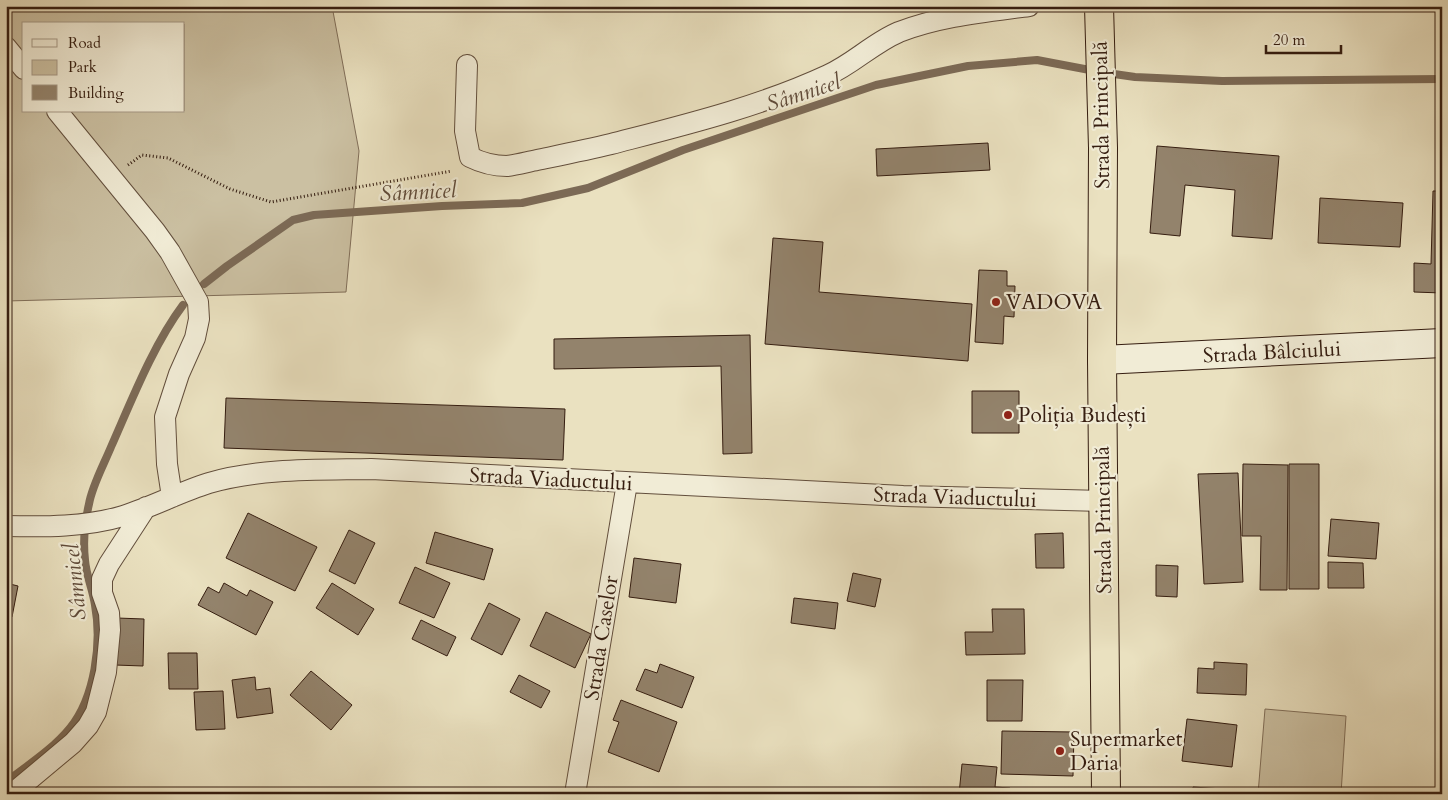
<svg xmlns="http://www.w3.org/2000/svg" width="1448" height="800" font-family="Cardo,serif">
<rect width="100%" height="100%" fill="#eae1c0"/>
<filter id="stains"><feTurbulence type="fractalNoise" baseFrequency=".004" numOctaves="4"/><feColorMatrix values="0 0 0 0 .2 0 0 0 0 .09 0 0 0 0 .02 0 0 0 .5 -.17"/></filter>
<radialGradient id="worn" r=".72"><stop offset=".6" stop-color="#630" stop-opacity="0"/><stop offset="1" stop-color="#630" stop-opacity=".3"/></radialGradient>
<path fill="#cbc0a2" stroke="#806e59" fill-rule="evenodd" d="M6,6H332L359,151L346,292L6,301ZM24,24H184V111H24Z
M1265,709L1346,716L1341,794H1258Z"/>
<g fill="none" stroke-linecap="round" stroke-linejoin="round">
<path stroke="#7c6a56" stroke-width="8" d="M1107,73L1135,77L1222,81L1442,79
M204,284L227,266L293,220L314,215L442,206L522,203L588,188L683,150L876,85L968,66L1037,60L1095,71
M6,782C28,765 53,749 70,728C95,697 102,643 95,605C93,590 86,575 85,560C83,542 85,521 89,504C92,486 104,464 111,447C131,402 153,345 183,305"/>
</g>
<path fill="#93836c" stroke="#351d10" d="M988,143L990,170L877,176L876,149Z
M1157,146L1279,156L1272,239L1232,236L1235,190L1185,185L1180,236L1150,233Z
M1433,191H1442V293L1414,292V263L1431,264Z
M1320,198L1403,203L1400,247L1318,243Z
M773,238L823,242L819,292L972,304L968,361L765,344Z
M979,270L1007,271V286H1015L1014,317L1004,316L1003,344L975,342Z
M750,335L752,453L723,454L721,366L554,369V339Z
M972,391H1019V433H972Z
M226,398L565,409L563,460L224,448Z
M1243,464L1288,465L1287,590H1260L1261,536H1242Z
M1289,464H1319V589H1289Z
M1238,473L1243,582L1204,584L1198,474Z
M248,513L317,547L295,591L226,558Z
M1331,519L1379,523L1376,559L1328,556Z
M349,530L375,543L355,584L329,571Z
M435,532L493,549L484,580L426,563Z
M1063,533L1064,568H1036L1035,534Z
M634,558L681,564L676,603L629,597Z
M1328,562L1363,563L1364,588H1328Z
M1156,565L1178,566L1177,597L1156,596Z
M415,567L450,583L434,618L399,603Z
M853,573L881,579L875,607L847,601Z
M6,583L18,586L12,617L6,616Z
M224,583L247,596L250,590L273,602L256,635L198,605L208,587L219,593Z
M332,583L374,609L358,635L316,608Z
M794,598L838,603L835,629L791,623Z
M489,603L520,619L502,655L471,639Z
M992,609H1024L1025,654L966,655L965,632H993Z
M546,612L591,634L575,668L530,646Z
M117,618L144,619L143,666L115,665Z
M421,620L456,637L447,656L412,639Z
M168,653H197L198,689H169Z
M1214,662L1247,664L1246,695L1197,693L1198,668L1214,669Z
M660,664L694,677L682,708L636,690L645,669L657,673Z
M311,671L352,705L331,730L290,695Z
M519,675L550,691L541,708L510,692Z
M255,677L256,690L270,688L273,713L237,718L232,680Z
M987,680H1023L1022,721H987Z
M223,691L225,729L196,730L194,692Z
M621,700L677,722L659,772L608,752L619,722L613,720Z
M1187,719L1237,725L1232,767L1182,761Z
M1002,731L1074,732L1073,776L1001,774Z
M962,764L997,767L995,787L1010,788L1009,794H959Z
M1193,787L1238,790V794H1193Z"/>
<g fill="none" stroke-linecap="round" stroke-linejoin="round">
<defs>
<path id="street" d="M6,47L24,69
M467,65L465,131L470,157C482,163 494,166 507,166C516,165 527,162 537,160C561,155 586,150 611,144C684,125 759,107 828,75C853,64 873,43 899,32C940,16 985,12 1029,6
M57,111L155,231L170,252L198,302L199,319L195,338L179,374L165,417L167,464L172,497
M6,526C45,527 86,527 123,516C152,507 180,492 209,483C261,468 318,470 371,469L903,496L1103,501
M12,794L73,743L88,726L96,712L106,672L110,630L109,613L102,593V579L109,564L146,507
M575,794L627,483"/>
<path id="secondary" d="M1102,360L1442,343"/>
<path id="highway" d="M1099,6L1103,148L1102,360L1106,794"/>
</defs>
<use href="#street" stroke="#624e3c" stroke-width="22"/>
<use href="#secondary" stroke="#351d10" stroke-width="30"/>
<use href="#highway" stroke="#351d10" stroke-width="30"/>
<path stroke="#351d10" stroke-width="3" stroke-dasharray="1 2.5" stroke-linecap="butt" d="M128,165L142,155L168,158L230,189L271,202L452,171"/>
<use href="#street" stroke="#f1ecd6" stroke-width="20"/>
<use href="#secondary" stroke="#f1ecd6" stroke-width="28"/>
<use href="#highway" stroke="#eae1c0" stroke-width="28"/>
</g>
<g fill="#8f2418" stroke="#f1ecd6" stroke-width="2">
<circle cx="996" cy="302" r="5"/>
<circle cx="1008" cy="415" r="5"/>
<circle cx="1060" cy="751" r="5"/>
</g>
<g text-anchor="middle" stroke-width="4.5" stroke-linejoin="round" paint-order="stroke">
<g font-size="21" fill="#351d10" stroke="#f1ecd6">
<text transform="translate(1101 115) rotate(-91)" y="7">Strada Principală</text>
<text transform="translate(1272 352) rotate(-3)" y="7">Strada Bâlciului</text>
<text transform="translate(551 479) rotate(3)" y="7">Strada Viaductului</text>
<text transform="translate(955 497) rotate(2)" y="7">Strada Viaductului</text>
<text transform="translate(1103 520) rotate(-91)" y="7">Strada Principală</text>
<text transform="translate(601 638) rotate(-81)" y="7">Strada Caselor</text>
</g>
<g font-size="21" fill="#351d10" stroke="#f1ecd6" text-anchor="start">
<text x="1006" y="309">VADOVA</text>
<text x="1018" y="422">Poliția Budești</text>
<text x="1070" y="746">Supermarket<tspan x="1070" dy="24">Daria</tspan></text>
</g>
<g font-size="22" font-style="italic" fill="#5f4a39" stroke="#f1ecd6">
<text transform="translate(803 92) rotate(-18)" y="8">Sâmnicel</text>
<text transform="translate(418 191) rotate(-3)" y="8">Sâmnicel</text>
<text transform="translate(74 582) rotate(-96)" y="8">Sâmnicel</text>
</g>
</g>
<rect width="1448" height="800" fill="none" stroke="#eae1c0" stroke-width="25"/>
<rect x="8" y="8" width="1433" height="785" fill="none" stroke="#351d10" stroke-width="2.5"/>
<rect x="12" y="12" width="1423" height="775" fill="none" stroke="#351d10"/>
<rect x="22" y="22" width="162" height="90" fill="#f1ecd6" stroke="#a69987"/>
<rect x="32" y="39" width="25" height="8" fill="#f1ecd6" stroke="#a69987"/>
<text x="68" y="48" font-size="15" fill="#351d10">Road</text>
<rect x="32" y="60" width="25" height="15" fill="#cbc0a2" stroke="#a69987"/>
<text x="68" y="72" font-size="15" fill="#351d10">Park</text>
<rect x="32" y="85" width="25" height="15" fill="#93836c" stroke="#a69987"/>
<text x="68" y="98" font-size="15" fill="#351d10">Building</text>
<path d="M1266 45v8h75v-8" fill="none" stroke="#351d10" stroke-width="2.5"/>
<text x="1273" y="45" font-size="15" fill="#351d10" stroke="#f1ecd6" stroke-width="4" paint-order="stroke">20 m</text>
<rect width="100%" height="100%" filter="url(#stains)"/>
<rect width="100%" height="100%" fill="url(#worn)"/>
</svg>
